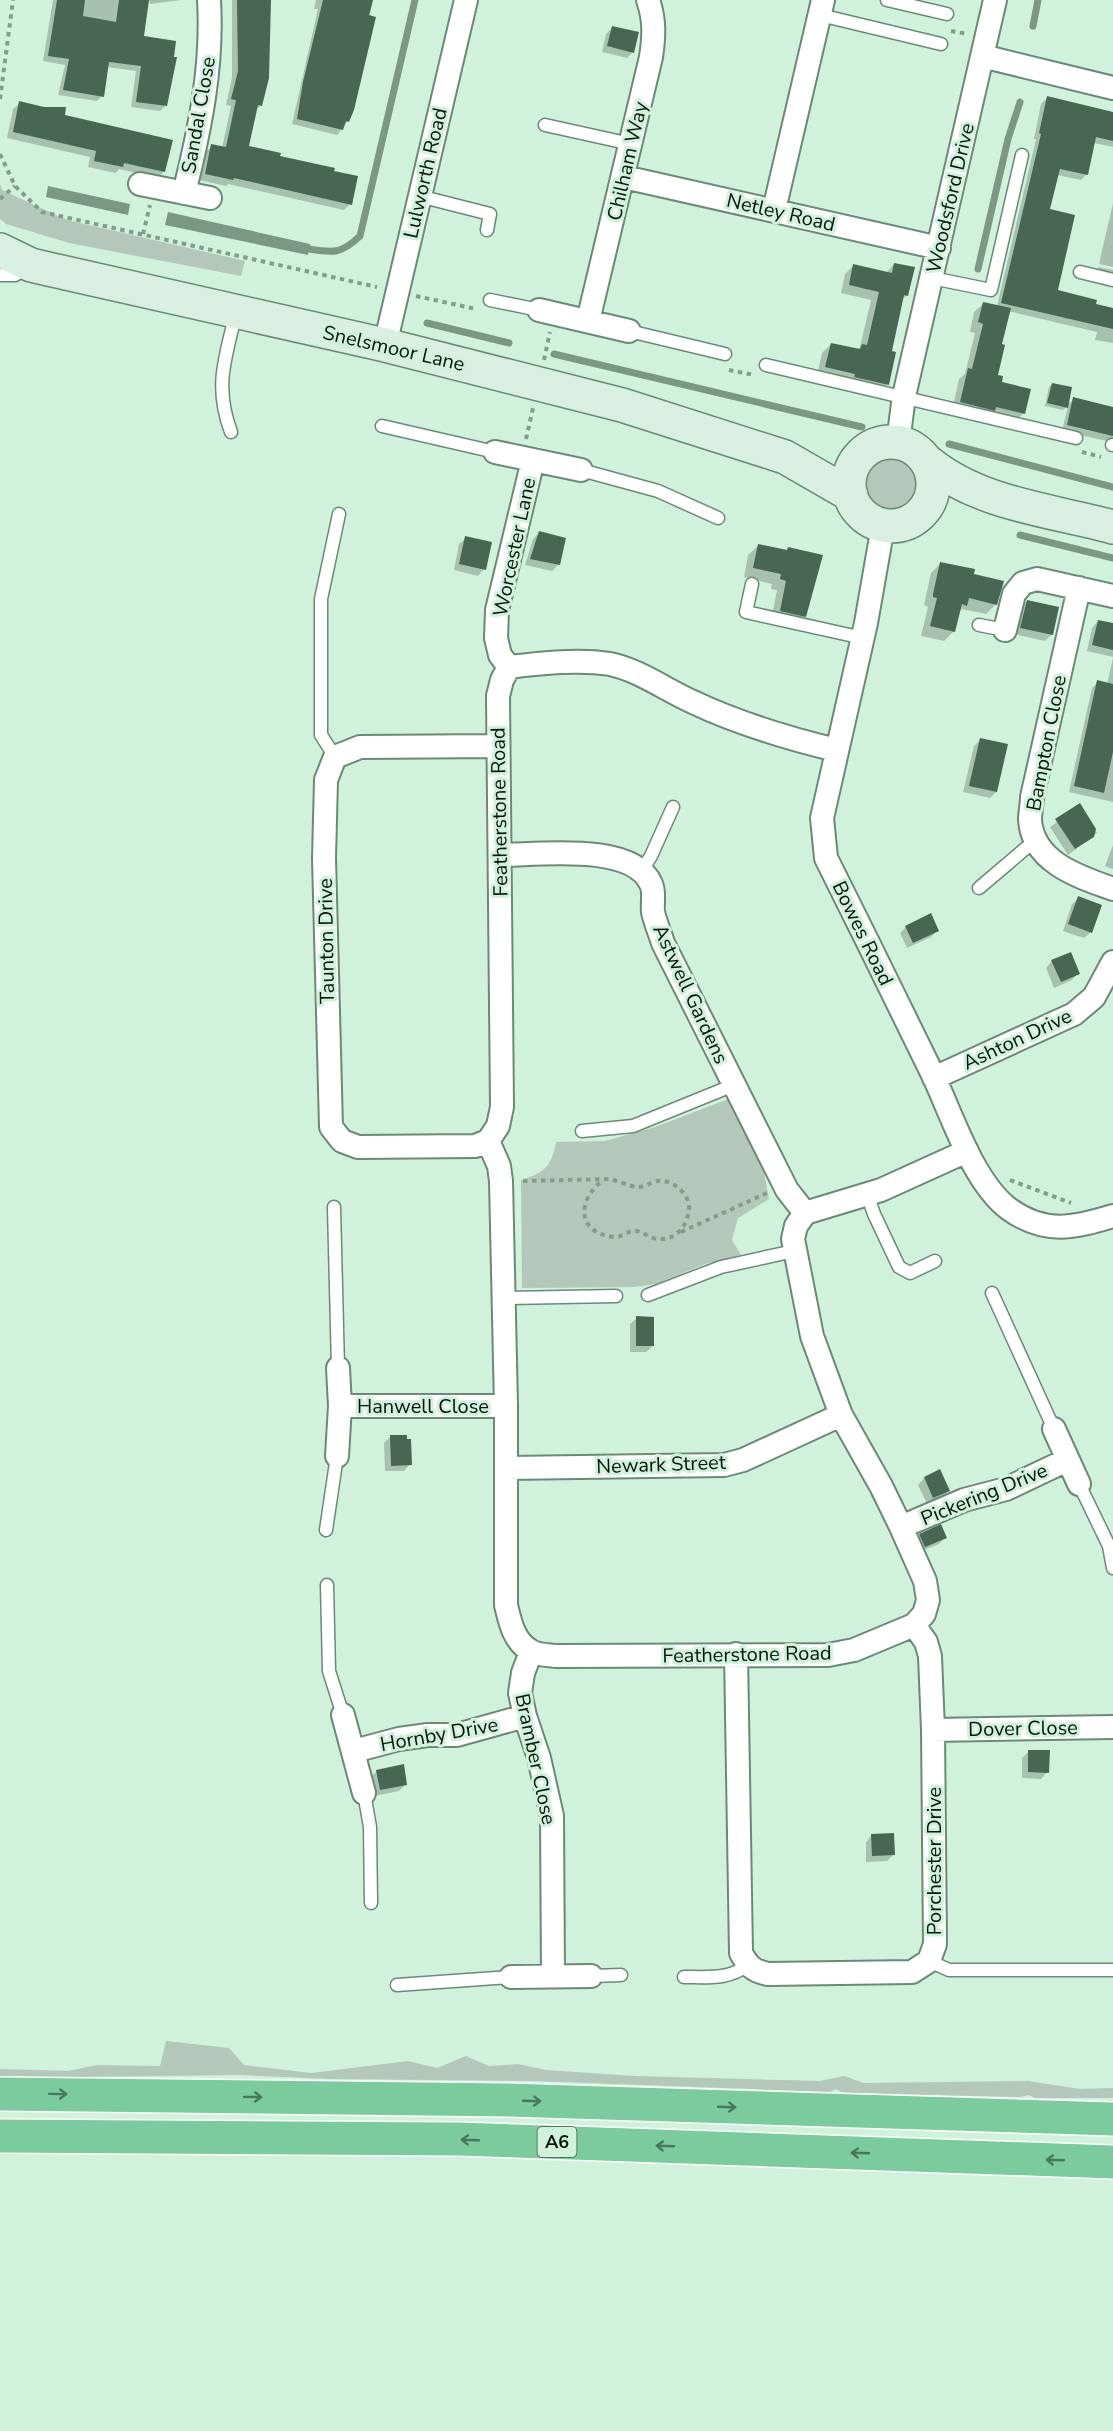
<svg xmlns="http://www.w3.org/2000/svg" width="1113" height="2431" font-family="'Nunito Sans',sans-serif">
<rect width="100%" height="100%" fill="#d0f2dc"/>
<path fill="#b3c8ba" d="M0,184L2,190L67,220L245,261L241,276L69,243L6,224L0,219Z
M863 484a28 28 0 1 1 56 0a28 28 0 1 1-56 0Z
M731,1098L764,1173L769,1199L738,1218L732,1240L741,1255L705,1264L656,1284L635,1287L522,1288L521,1180C544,1173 552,1166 556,1142L605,1141L655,1127Z
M166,2041L229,2048L244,2065L311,2073L408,2061L437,2068L466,2056L489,2066L518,2064L546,2070L635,2076L820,2081L844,2076L864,2083L1028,2081L1080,2089L1113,2088V2098H1035L1029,2095L1021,2097L843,2093L836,2089L829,2092L533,2081L329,2079L240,2075L0,2078V2069L68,2071L97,2065L160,2066Z"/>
<path fill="#7b9886" d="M48,186L130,204L128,215L46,197Z
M168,212L310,244L308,255L165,225Z"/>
<path fill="#0003" d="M53,0H147L143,37L165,106L160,111L131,107L136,71L107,67L102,96L97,101L58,95L65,65L43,61Z
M149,0H181L150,4Z
M232,0H270L261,105L255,111L247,147L279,157L350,204L344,210L228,184L226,186L199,180L206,152L212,146L222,148L231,106L226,105L232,78Z
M316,0H373L348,121L337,135L292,124L318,9H314Z
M613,27L633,52L627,58L602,52L606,34Z
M1047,98L1113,114V147L1094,143L1086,175L1081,180L1057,175L1048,210L1056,292L1113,309V343L1095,340L1097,332L1008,311L1000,345L997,376L1024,413L1014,422L952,411L959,379L965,374L975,333L970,332L974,312L984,303L997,306L1036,139H1034L1041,104Z
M20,103L63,116L164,172L157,178L119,169L116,173L88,167L90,157L7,138L13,109Z
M1113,203V267L1099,264Z
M894,264L907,295L902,300L890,352L895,353L887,385L879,394L817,376L822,353L831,344L857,350L860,347L871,300L841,293L845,274L854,265L886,273Z
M1098,267L1113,270V275L1097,272Z
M1052,384L1066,406L1074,399L1113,408V440L1111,442L1062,431L1068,406L1063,410L1045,406L1049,387Z
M539,533L558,565L552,571L525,565L533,539Z
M466,538L484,569L478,576L454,570L459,544Z
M758,546L785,551L788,549L804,616L794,626L771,621L777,590L771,589L772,584L744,577L748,555Z
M941,563L973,575L996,604L986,614L962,609L958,612L954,631L944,641L921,636L928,607L924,605L931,573Z
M1027,601L1057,608L1051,635L1045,641L1014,634L1021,608Z
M1098,621L1113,625V657L1087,651L1092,628Z
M1113,658V802L1069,792L1092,688L1098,682L1107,684Z
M980,740L996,792L990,798L963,792L974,746Z
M1079,806L1097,833L1068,855L1050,827Z
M1113,845V869L1105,866Z
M1079,898L1091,932L1084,938L1063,931L1072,904Z
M906,927L937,931L931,937L907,948L900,933Z
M1052,961L1078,973L1072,980L1054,988L1046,968Z
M637,1318L653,1346L646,1352H630V1324Z
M391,1436L410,1464L404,1471H385L384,1443Z
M939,1471L948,1491L942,1497L927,1504L918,1485L924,1478Z
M920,1535L945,1537L939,1544L918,1552L913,1542Z
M1029,1751L1047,1772L1041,1779L1022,1778V1758Z
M377,1771L406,1784L399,1791L374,1796L370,1778Z
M872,1835L893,1855L887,1861L866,1862V1842Z"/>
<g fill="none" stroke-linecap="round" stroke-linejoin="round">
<path stroke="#7b9886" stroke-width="7" d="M1033,26L1038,0
M309,249C334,253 341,254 360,236L415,0
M978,269L1008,139L1020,102
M427,323L509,343
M554,354L862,427
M949,444L1113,487
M1020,535L1113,558"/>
</g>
<path fill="#486654" d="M57,0H85L83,16L116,22L119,0H149L144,36L176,41L174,57H177L167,106L136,102L141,66L109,62L104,97L63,90L69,59L48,56Z
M237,0H271L269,78L262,106L258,105L249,146L281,153L280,156L335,168L334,171L358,176L352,205L234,178L233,180L205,174L211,144L226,147L236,100L231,99L238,71Z
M323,0H373L369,15L376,17L354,110L349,122L346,121L343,130L297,119L303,82Z
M612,26L639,32L634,53L607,46Z
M1047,96L1113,112V141L1096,137L1088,175L1060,169L1050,209L1075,215L1058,290L1097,300L1096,304L1113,308V329L1001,303L1041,134L1039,133Z
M19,101L44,107H66L65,115L173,140L165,172L124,163L123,167L94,161L96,151L13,132Z
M894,263L915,267L908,296L904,295L892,351L896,352L889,385L854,377L855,374L825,367L831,343L860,349L862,344L867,345L879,292L849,285L853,264L892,273Z
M983,302L1011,308L1002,344L1005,345L998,375L1003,376L1002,382L1031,389L1025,414L996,407L995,411L960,402L968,368L972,369L983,324L978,322Z
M1052,383L1072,387L1068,408L1047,403Z
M1073,397L1113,407V436L1067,425Z
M539,531L566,538L560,565L530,559Z
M465,536L492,542L486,570L459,564Z
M758,544L787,550L788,547L823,555L806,617L780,611L786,581L780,579L781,574L753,568Z
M940,562L975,569L974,574L1004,581L997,605L969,598L967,606L962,604L955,632L930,626L937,598L933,597V594Z
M1027,600L1059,607L1053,635L1020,628Z
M1098,620L1113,623V650L1092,645Z
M1097,680L1113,684V752L1104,793L1074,786Z
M980,738L1008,744L997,792L969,786Z
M1080,803L1096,829L1094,837L1075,849L1055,819Z
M1078,896L1102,905L1092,933L1068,924Z
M931,913L939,931L913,943L905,926Z
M1071,952L1080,974L1061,982L1051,960Z
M636,1316L654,1317V1346H636Z
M390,1435H407V1439H411L412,1465L391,1466Z
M940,1469L950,1491L933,1498L924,1477Z
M941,1524L947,1538L925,1547L919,1534Z
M1028,1750H1050L1049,1773L1028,1772Z
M404,1764L407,1785L380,1790L376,1770Z
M894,1833L895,1855L872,1856L871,1834Z"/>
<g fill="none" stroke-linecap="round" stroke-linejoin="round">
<defs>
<path id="lane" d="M887,0L947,14
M820,15L941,44
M545,125L631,144
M419,196L490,214L487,230
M1080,272L1113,280
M0,275H15L28,267
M932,278L991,290L1022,155
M490,300L539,310
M629,331L725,354
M766,365L1076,438
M382,426L495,452
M231,432C214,386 225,359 236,313
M1112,445H1113
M581,470L658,491L718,518
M752,584L746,612L863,638
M979,625L1005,630
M335,757L321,735V599L339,514
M642,870L651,856L673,807
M979,888L1026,848L1037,843
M582,1131L633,1126L734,1085
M867,1194L874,1214L899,1267L910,1273L935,1261
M334,1207L338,1368
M992,1293L1054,1429
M648,1295L721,1267L794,1251
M504,1298L616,1296
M1079,1484L1109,1546L1113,1568
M326,1530L337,1456
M327,1585L329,1671L343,1715
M364,1793L370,1827L371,1903
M929,1961L949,1970H1113
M591,1976L621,1975
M684,1977C706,1977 730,1980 747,1965
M397,1985L511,1977"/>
<path id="street" d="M982,56L1113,88
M624,177L939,248
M140,184L210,198
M184,193C200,129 213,66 209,0
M774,210L823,0
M539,310L629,331
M588,321L651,57C654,37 655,20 648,0
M385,345L466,0
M898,442L904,396L995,0
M495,452L581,470
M883,526L866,623L822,818L826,858C862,930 898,1003 933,1075C952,1115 973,1182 1009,1209C1045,1235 1074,1228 1113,1216
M1079,588L1032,797C1032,804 1030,813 1030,820C1033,863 1080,877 1113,889
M1005,630L1014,594L1023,583L1037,579L1113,596
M509,667L502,680L498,696L502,1107L498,1126L488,1141L499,1166L501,1181L506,1406V1605C510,1622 514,1642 531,1651C537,1655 548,1655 555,1656L828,1655L854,1650L914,1625L924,1614L928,1600L925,1581L901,1527L881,1486L841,1415L812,1336L793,1239L796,1226L805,1213L881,1190L967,1151
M509,667C541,663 579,659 610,664C639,670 666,690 693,702C739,724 787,738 836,750
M509,667L500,655L496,638L497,610L533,460
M500,855C538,855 633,842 651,884C655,892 652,903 653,912C655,922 660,933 663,943L787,1190L805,1213
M934,1078L1074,1014L1094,997L1113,962
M488,1141L475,1146L358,1147L342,1141L331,1127L324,858L326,780L335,757L360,747L498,746
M340,1406H506
M1054,1429L1079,1484
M337,1456L340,1406L338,1368
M507,1468L724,1465L743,1460L841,1415
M901,1527L964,1500L1006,1489L1067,1460
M531,1652L523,1673L520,1693L525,1716L539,1758L552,1816L553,1976
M736,1654L741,1953C748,1966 753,1971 768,1974L912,1972L929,1961L935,1944L933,1730L930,1656L926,1642L914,1625
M343,1715L364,1793
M933,1730L1113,1727
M354,1751L399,1739L428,1735H457L525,1716
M511,1977L591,1976"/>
<path id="secondary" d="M0,250L31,265L48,269L385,345L622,405L785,457L851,495
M849 484a42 42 0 1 1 84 0a42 42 0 1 1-84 0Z
M928,462C979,504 1050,510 1113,527"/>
<path id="highway" d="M0,2094L508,2100L1113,2119
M0,2136L458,2139L1113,2162"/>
</defs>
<use href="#lane" stroke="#6b8a76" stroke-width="15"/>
<use href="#street" stroke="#6b8a76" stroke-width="26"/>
<use href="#secondary" stroke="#6b8a76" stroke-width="36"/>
<use href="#highway" stroke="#fff" stroke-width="36"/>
<path stroke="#839d8d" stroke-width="4" stroke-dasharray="4.5 4.5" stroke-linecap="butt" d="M951,31L967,34
M0,99L13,0
M0,154L15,186L42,212L377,287
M0,199L15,186
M143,234L150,205
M416,296L476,309
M544,360L550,332
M729,370L754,375
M526,439L533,408
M1082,452L1101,457
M1010,1180L1071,1203
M523,1181L610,1179C619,1181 629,1186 636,1187C644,1188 651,1182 658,1181C672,1179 690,1194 689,1208C688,1226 676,1241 657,1239C650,1238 643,1232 636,1231C627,1230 622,1238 614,1237C576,1233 577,1200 603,1180
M681,1232L767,1193"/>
<use href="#lane" stroke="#fff" stroke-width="12"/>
<use href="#street" stroke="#fff" stroke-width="22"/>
<use href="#secondary" stroke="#d8efe2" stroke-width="33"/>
<use href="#highway" stroke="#7ccb9d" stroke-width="33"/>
</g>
<defs><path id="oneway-shaft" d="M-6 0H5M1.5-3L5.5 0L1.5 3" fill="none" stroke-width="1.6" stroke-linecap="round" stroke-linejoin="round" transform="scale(1.5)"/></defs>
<g stroke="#47785c">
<use href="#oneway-shaft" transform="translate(58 2094) rotate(1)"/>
<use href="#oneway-shaft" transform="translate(253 2097) rotate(1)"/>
<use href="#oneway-shaft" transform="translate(532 2101) rotate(2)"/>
<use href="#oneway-shaft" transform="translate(727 2107) rotate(2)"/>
<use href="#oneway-shaft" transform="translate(470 2140) rotate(-178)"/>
<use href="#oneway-shaft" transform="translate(665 2146) rotate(-178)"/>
<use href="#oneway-shaft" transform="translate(860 2153) rotate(-178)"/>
<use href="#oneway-shaft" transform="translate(1055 2160) rotate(-178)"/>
</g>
<g text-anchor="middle" stroke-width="6" stroke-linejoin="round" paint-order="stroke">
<rect fill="#d0f2dc" stroke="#43564a" stroke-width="1.5" x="537.5" y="2127" width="39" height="30" rx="4.5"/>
<g font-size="18" font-weight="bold" fill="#07130c">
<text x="557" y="2148">A6</text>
</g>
<g font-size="20" fill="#07130c" stroke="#d0f2dc">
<text transform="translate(198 115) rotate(-80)" y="7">Sandal Close</text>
<text transform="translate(627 161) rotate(-77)" y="7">Chilham Way</text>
<text transform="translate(425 173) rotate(-77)" y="7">Lulworth Road</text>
<text transform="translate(950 198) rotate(-77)" y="7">Woodsford Drive</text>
<text transform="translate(781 212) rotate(13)" y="7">Netley Road</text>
<text transform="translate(394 348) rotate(13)" y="7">Snelsmoor Lane</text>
<text transform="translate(514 547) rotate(-78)" y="7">Worcester Lane</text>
<text transform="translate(1046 743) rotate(-79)" y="7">Bampton Close</text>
<text transform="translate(499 812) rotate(-91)" y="7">Featherstone Road</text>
<text transform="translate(863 933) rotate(64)" y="7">Bowes Road</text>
<text transform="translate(326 941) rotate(-91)" y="7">Taunton Drive</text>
<text transform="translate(691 994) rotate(65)" y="7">Astwell Gardens</text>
<text transform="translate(1017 1039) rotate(-25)" y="7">Ashton Drive</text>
<text x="423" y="1413">Hanwell Close</text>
<text transform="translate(661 1464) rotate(-2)" y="7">Newark Street</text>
<text transform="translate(984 1494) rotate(-22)" y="7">Pickering Drive</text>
<text transform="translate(747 1654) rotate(-1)" y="7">Featherstone Road</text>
<text transform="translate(1023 1728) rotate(-1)" y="7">Dover Close</text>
<text transform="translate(439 1734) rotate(-10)" y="7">Hornby Drive</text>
<text transform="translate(536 1759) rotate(78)" y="7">Bramber Close</text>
<text transform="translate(934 1861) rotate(-90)" y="7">Porchester Drive</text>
</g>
</g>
</svg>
